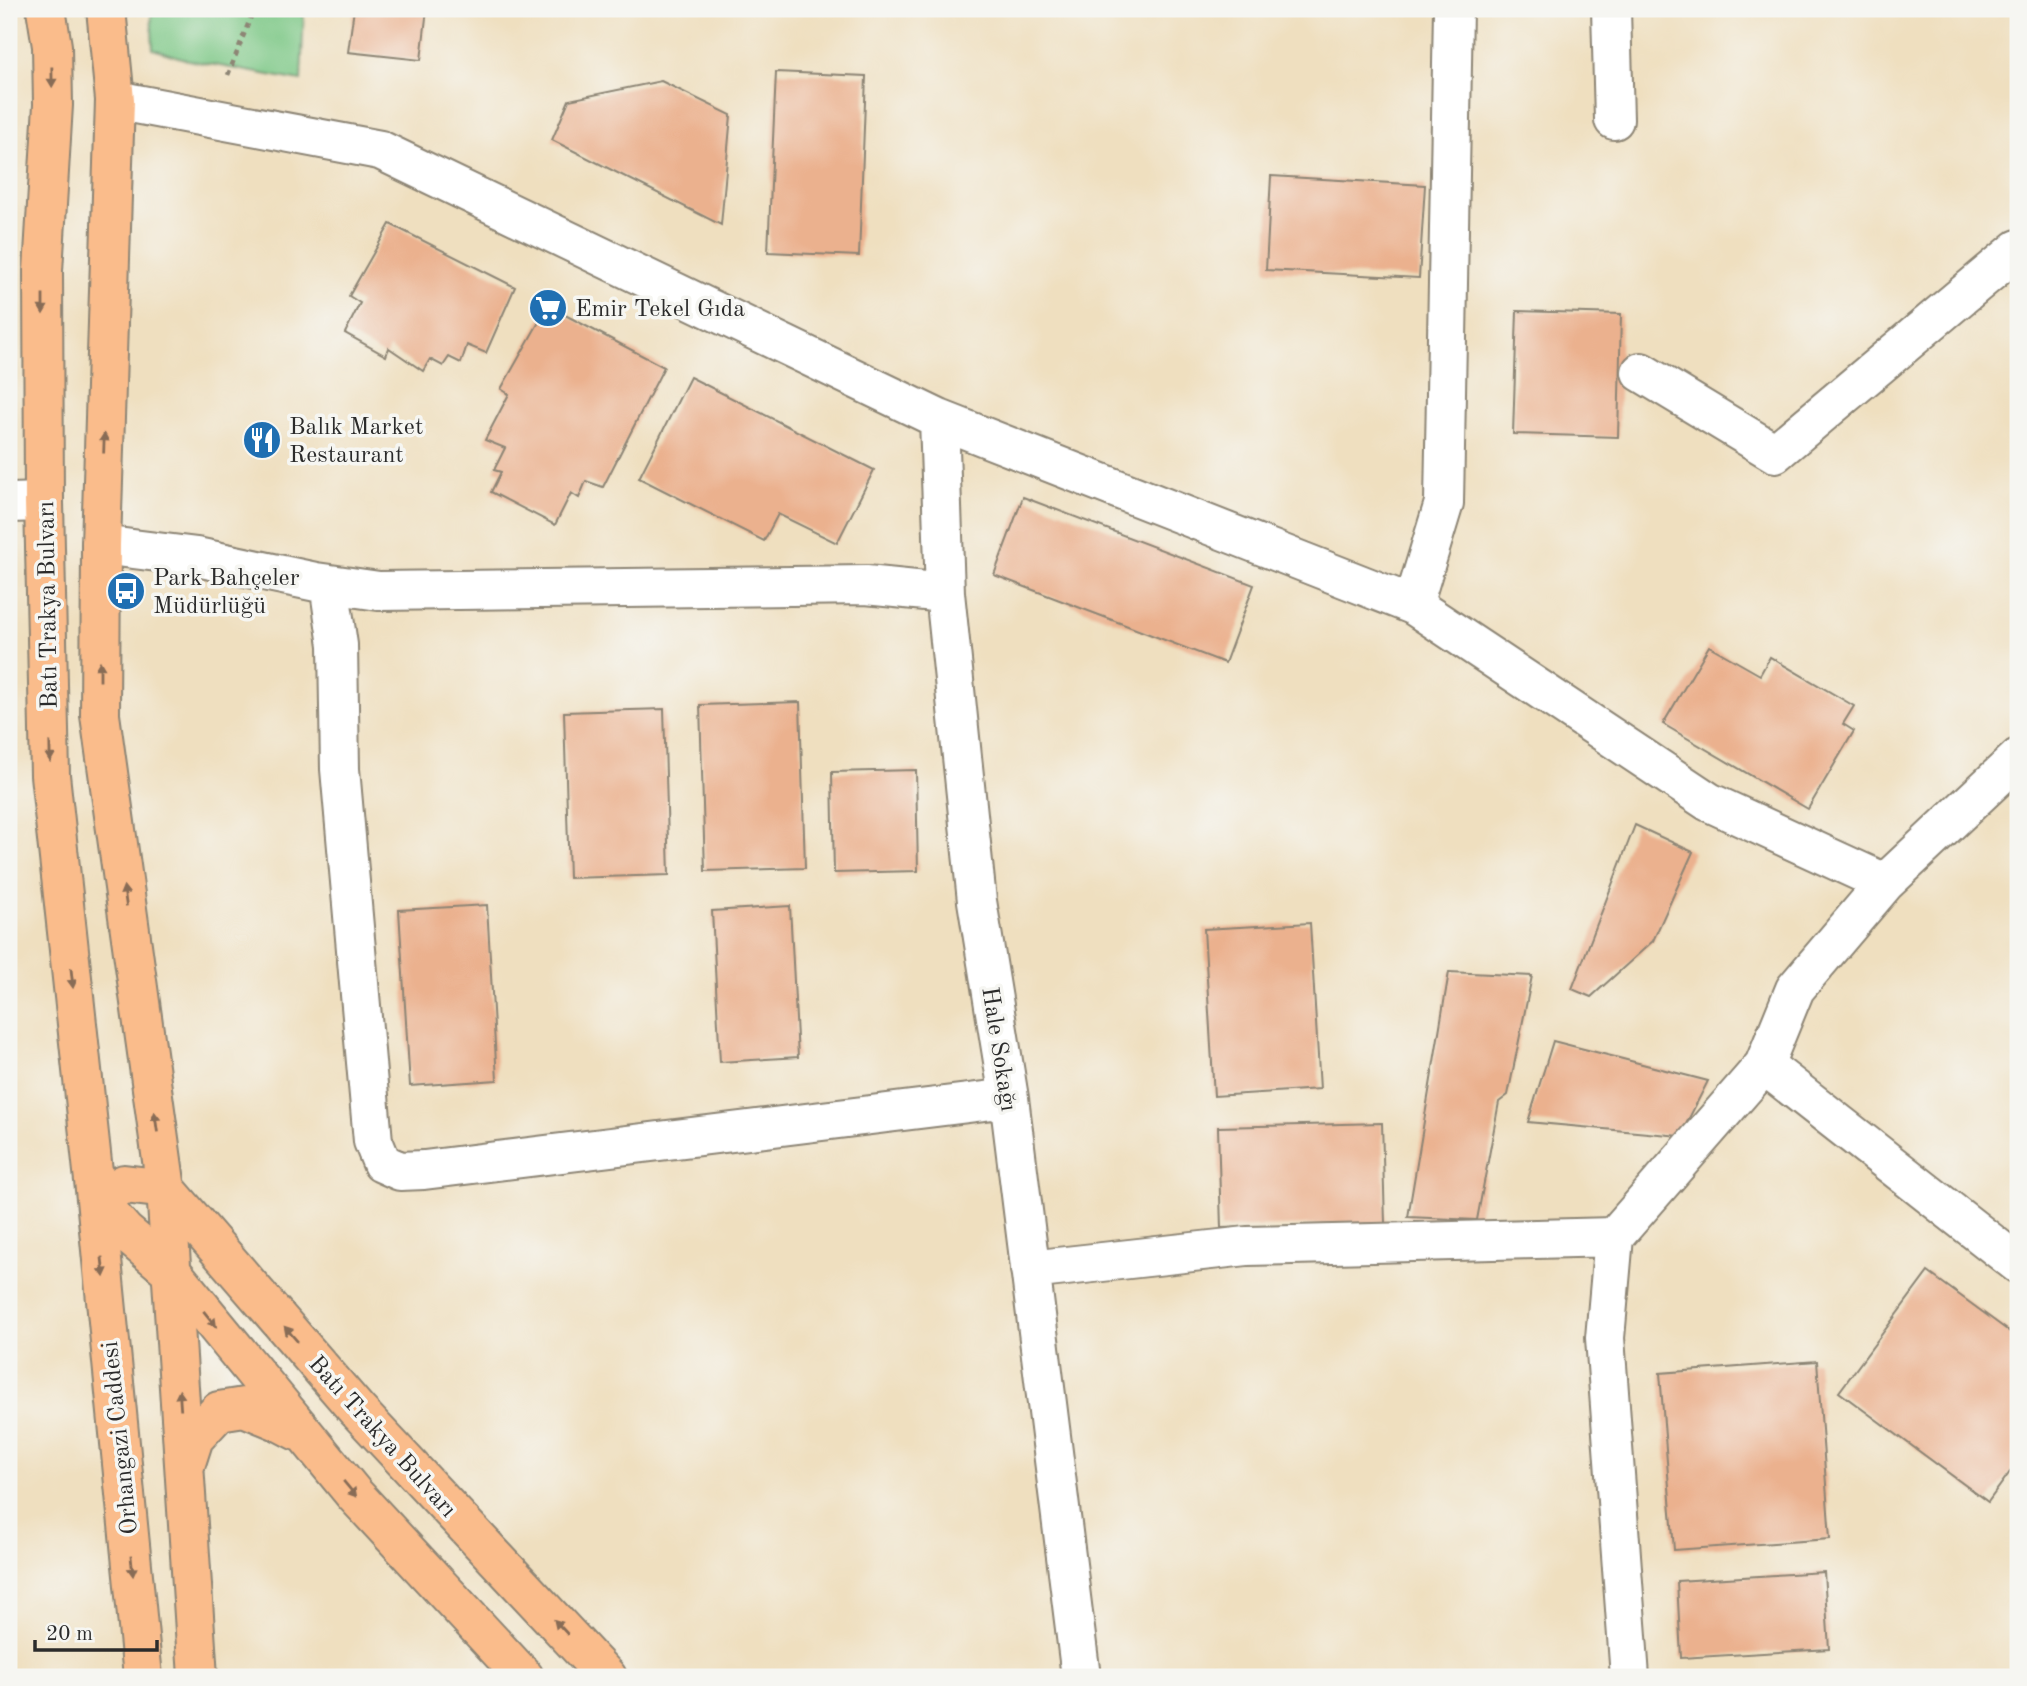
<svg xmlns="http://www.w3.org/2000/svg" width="2027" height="1686" font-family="'Old Standard TT',serif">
<rect width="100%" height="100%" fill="#f6f6f2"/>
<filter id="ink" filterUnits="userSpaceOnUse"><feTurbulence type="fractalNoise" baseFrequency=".0143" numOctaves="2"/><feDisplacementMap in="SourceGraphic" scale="14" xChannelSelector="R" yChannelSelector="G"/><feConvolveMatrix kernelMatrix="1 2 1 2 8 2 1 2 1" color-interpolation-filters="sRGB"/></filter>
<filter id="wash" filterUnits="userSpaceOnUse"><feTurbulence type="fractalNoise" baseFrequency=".00686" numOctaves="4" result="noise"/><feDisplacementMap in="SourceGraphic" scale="28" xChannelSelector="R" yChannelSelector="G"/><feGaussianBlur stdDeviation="1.57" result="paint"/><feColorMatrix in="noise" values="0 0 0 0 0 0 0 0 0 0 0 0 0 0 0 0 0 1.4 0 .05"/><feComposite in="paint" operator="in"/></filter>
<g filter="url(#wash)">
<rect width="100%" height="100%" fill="#efdfbf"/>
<path fill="#7bc785" stroke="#537958" stroke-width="2" d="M151,9H304L301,81L188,60L153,49Z"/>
<g id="blocks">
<path fill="#ebb18e" d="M354,9H427L421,60L348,52Z
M776,72L866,76L859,256L768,252Z
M661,81L731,115L721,225L552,140L569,100Z
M1271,176L1425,185L1419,278L1266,270Z
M390,224L515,287L486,353L467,345L461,363L449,357L443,366L430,359L423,371L389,348L386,356L345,333L360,303L349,296Z
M548,306L664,367L603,487L586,481L579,498L571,493L555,525L491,492L501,472L494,470L505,448L485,440L509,394L501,389Z
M1517,311L1621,314L1618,437L1513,434Z
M690,377L874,470L837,543L778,514L764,541L639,478Z
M1023,497L1254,585L1225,663L994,575Z
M1709,646L1760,675L1770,657L1854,706L1843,724L1854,731L1808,809L1663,724Z
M800,702L805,868L705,871L700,705Z
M664,709L669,875L569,878L564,712Z
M916,770L918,871L834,873L832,772Z
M1635,825L1693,852L1653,941L1591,997L1572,989Z
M487,905L497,1080L410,1086L399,910Z
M790,906L798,1057L720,1062L712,911Z
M1310,923L1320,1089L1214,1096L1204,929Z
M1449,972L1532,976L1508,1095L1499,1102L1477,1220L1408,1217Z
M1553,1041L1708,1081L1680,1136L1528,1122Z
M1382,1123L1385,1223L1221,1228L1218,1127Z
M1928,1272L2018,1338V1461L1988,1502L1839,1392Z
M1817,1361L1830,1539L1674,1550L1660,1373Z
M1824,1572L1829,1649L1681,1658L1677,1581Z"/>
</g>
</g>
<g filter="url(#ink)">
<use href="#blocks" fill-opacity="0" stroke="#8d8575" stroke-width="2"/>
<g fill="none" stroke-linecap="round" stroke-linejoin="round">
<defs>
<path id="minor" d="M1611,9L1614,120
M115,100L380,150L939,419L1413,605L1709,802L1885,883
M1641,372L1775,453L2018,249
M939,419L945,593L977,901L1009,1098L1081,1677
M9,503L44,502
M101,545L197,557L316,582L379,591L866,585L945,593
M329,584L338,645L340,769L373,1141L382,1163L400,1171L424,1170L1009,1098
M1413,605L1444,503L1453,9
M1764,1065L2018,1264
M1614,1237L1605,1338L1630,1677
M1030,1270L1247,1246L1614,1237L1764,1065L1795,989L1885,883L2018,758"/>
<path id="major" d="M46,9L52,46L53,105L43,271L44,502L50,775L96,1199L143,1677
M106,9L115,100L101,545L100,715L166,1189L198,1677
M96,1199L124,1184L166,1189L357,1410L607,1677
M96,1199L125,1232L172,1272L354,1494L524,1677
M185,1466L194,1438L219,1411L244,1407L278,1421L297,1431"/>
</defs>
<use href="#minor" stroke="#8d8575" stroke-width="42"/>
<use href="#major" stroke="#8d8575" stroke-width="42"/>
<path stroke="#8d8575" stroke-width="4.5" stroke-dasharray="5 5" stroke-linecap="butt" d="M244,9L250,17
M228,75L254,9"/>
<use href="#minor" stroke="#fff" stroke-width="38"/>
<use href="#major" stroke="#fabc8b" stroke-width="38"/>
</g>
<defs><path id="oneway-solid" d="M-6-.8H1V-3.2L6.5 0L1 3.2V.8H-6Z" transform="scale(1.75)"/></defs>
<g fill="#886c56">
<use href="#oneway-solid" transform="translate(52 77) rotate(89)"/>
<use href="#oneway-solid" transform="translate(43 304) rotate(90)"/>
<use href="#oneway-solid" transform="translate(104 443) rotate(-88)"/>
<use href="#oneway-solid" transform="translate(100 671) rotate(-90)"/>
<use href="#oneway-solid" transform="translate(50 752) rotate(89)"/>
<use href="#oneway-solid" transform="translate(125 896) rotate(-98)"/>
<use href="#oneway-solid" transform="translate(72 978) rotate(84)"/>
<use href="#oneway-solid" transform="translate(156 1122) rotate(-98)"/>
<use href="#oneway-solid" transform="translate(103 1267) rotate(84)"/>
<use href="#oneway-solid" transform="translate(210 1319) rotate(51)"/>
<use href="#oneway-solid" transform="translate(291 1334) rotate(-131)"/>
<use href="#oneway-solid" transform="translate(180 1400) rotate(-94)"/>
<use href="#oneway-solid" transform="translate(350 1489) rotate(50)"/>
<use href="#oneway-solid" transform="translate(132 1566) rotate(84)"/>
<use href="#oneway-solid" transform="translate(561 1627) rotate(-133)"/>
</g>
</g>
<defs>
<symbol id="supermarket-disc" viewBox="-11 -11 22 22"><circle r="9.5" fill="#1f6fb2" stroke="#f6f6f2"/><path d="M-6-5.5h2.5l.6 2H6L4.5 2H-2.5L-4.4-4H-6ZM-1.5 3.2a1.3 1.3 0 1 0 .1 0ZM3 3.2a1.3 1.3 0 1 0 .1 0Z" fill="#fff"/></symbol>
<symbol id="restaurant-disc" viewBox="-11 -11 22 22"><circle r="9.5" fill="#1f6fb2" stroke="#f6f6f2"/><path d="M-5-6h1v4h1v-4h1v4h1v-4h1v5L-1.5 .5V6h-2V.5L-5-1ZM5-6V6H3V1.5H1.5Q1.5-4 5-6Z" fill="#fff"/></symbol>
<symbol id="bus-disc" viewBox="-11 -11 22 22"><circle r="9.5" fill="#1f6fb2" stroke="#f6f6f2"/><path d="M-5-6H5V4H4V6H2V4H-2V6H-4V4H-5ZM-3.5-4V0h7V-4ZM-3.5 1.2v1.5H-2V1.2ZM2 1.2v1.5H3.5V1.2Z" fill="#fff"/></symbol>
</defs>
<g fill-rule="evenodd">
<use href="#supermarket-disc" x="526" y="286" width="44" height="44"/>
<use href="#restaurant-disc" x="240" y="418" width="44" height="44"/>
<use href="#bus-disc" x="104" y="569" width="44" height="44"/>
</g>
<g text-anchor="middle" stroke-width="7" stroke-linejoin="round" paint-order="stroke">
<g font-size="24" fill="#2b2b2b" stroke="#f6f6f2" text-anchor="start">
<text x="575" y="316">Emir Tekel Gıda</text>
<text x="289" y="434">Balık Market<tspan x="289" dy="28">Restaurant</tspan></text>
<text x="153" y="585">Park Bahçeler<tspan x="153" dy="28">Müdürlüğü</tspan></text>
</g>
<g font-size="24" fill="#2b2b2b" stroke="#f6f6f2">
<text transform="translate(47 605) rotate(-91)" y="8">Batı Trakya Bulvarı</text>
<text transform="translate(1000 1049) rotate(81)" y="8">Hale Sokağı</text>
<text transform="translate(383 1436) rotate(48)" y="8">Batı Trakya Bulvarı</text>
<text transform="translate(119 1438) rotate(-96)" y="8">Orhangazi Caddesi</text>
</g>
</g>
<rect width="2027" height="1686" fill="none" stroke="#f6f6f2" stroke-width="35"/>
<path d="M35 1640v10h122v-10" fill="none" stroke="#2b2b2b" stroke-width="3.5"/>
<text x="46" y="1640" font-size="21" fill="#2b2b2b" stroke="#f6f6f2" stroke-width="5" paint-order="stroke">20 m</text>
</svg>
